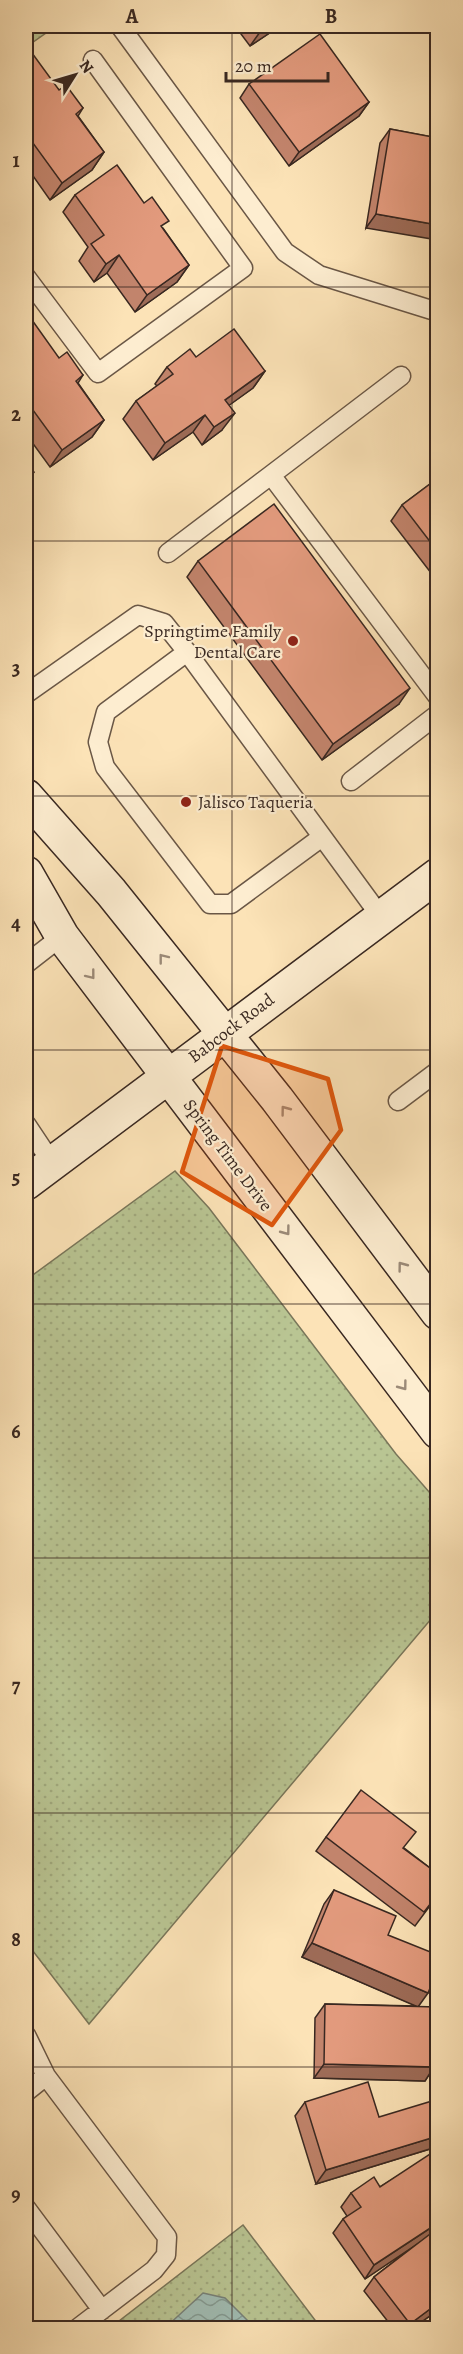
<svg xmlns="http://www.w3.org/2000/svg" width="463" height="2354" font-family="Alegreya,serif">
  <defs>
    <pattern id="grass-dots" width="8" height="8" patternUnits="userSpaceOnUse" patternTransform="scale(1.5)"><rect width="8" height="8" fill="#b9c593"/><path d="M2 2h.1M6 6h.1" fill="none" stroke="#a0a97e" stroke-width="1.8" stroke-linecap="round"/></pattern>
    <pattern id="park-tufts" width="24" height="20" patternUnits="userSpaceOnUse" patternTransform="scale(1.5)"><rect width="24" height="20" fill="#b9c593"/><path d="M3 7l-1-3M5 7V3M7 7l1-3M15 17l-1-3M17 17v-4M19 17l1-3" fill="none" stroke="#a0a97e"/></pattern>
    <pattern id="water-waves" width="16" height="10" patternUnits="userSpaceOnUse" patternTransform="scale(1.5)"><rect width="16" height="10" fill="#a0bdb4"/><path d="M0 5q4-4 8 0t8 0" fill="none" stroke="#839a92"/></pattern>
  </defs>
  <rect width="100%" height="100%" fill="#fce3b7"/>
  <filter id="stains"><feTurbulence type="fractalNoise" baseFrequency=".00333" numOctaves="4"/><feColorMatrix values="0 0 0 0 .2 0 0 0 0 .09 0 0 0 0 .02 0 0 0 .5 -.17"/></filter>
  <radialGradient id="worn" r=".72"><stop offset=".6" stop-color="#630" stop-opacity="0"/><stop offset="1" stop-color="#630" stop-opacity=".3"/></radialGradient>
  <path fill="url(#grass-dots)" stroke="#79765a" stroke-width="1.5" d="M175,1171L209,1208L396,1454L437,1501V1612L89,2024L26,1942V1280Z
    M243,2225L321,2328H110Z"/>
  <path fill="url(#park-tufts)" stroke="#79765a" stroke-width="1.5" d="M26,26H56L26,47Z"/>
  <path fill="url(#water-waves)" stroke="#778179" stroke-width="1.5" d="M203,2293L225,2298L255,2328H165Z"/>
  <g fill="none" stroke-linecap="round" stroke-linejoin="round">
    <defs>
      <path id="lane" d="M120,26L285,252L319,275L438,312
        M26,277L98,373L243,268L93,60
        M271,475L401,376
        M168,553L271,475L438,697
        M26,694L138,615L164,623L187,652
        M351,781L438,714
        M322,837L231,904H210L105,767L98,742L106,712L187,652L381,917
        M26,964L62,936
        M398,1101L438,1071
        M26,1124L52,1163
        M26,2035L46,2076L167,2237L166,2255L154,2270L78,2328
        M26,2092L46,2076
        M26,2208L102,2310"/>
      <path id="secondary" d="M26,796L111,892L277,1099L438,1313
        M26,873L62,936L438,1432
        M26,1183L438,875"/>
    </defs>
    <use href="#lane" stroke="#6a5746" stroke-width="21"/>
    <use href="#secondary" stroke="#392821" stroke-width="36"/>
    <use href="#lane" stroke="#fdedd0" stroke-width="18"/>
    <use href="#secondary" stroke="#fdedd0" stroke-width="33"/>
  </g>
  <path fill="#c2846c" stroke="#392821" stroke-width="1.5" d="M235,26H280L250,46Z
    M26,57L59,90L83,108L78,116L104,152L92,170L50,200L26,166Z
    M249,84L369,102L359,116L289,166L240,98Z
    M390,129L438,138L366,228L380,143Z
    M75,195L163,228L189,265L177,282L135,312L107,273L94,282L79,261L88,247L63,212Z
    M26,325L59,358L83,375L78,383L104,420L92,437L50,467L26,434Z
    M196,357L265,371L253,388L229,405L222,430L202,445L193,432L153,460L123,419L136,401L157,386L155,384L167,367Z
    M438,478V582L391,521L402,505Z
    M198,561L399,704L322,760L187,577Z
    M438,1714V1737L434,1720Z
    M326,1837L404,1848L438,1874V1895L415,1926L316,1851Z
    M334,1890L388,1935L418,2006L434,2067L425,2081L314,2078L315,2018L325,2004L417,2006L302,1957L324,1904Z
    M305,2102L379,2117L438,2118V2141L433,2148L316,2184L295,2116Z
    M438,2151V2310L413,2328H393L364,2291L374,2277L411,2248L365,2279L333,2233L343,2219L347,2216L341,2207L351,2193L380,2187Z"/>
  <path fill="#9e6c58" stroke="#392821" stroke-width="1.5" d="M270,26H280L250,46L260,32Z
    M369,102L359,116L289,166L299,152Z
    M33,143L26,154V149Z
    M104,152L92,170L50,200L62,183Z
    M376,214L438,225V240L366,228Z
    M119,255L107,273L94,282L106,264Z
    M189,265L177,282L135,312L147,295Z
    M265,371L253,388L213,417L225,400Z
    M33,410L26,422V416Z
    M235,413L222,430L202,445L214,427Z
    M205,415L193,432L153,460L165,443Z
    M104,420L92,437L50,467L62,450Z
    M34,472L26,484V478Z
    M410,688L399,704L322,760L333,744Z
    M312,1943L428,1993L418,2007L302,1957Z
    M324,2064L434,2067L425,2081L314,2078Z
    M438,2136V2141L433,2148L316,2184L326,2170Z
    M438,2223V2230L365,2279L374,2265Z
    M438,2303V2310L413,2328H407L410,2324Z"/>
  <path fill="#e29a7d" stroke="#392821" stroke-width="1.5" d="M255,26H270L260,32Z
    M320,34L369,102L299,152L249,84Z
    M32,53L59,90L66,85L83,108L76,114L104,152L62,183L33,143L26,149V57Z
    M390,129L438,138V225L376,214Z
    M117,165L144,203L152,197L169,221L161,226L189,265L147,295L119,255L106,264L91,244L104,235L75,195Z
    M32,320L59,358L67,352L83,375L76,381L104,420L62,450L33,410L26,416V325Z
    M234,329L265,371L225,400L235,413L214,427L205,415L165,443L136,401L173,374L167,367L190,349L196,357Z
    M26,461L34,472L26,478Z
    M438,478V552L402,505Z
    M274,504L410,688L333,744L198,561Z
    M361,1790L416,1832L403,1848L438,1874V1894L424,1912L326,1837Z
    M334,1890L396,1916L388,1935L438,1955V1969L428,1993L312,1943Z
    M325,2004L436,2007L434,2067L324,2064Z
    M368,2082L379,2117L432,2101L438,2118V2136L326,2170L305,2102Z
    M436,2150L438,2151V2223L374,2265L343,2219L361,2207L351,2193L374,2177L380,2187Z
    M438,2228V2303L410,2324L374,2277Z"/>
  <defs><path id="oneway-chevron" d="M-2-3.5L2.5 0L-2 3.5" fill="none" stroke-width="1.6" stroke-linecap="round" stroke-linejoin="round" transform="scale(1.5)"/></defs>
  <g stroke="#9b8a78">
    <use href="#oneway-chevron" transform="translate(163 958) rotate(-128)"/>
    <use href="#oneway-chevron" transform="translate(91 975) rotate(52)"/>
    <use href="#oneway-chevron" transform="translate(285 1110) rotate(-127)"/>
    <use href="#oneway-chevron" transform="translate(286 1231) rotate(53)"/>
    <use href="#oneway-chevron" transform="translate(402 1266) rotate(-127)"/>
    <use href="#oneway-chevron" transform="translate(403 1386) rotate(53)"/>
  </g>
  <path fill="#df570d" fill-opacity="0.2" stroke="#df570d" stroke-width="4.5" stroke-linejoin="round" d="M222,1046L328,1079L341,1130L272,1225L182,1172Z"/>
  <path fill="none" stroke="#392821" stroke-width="1.5" stroke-opacity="0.55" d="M232,26V2328M26,287H438M26,541H438M26,796H438M26,1050H438M26,1304H438M26,1558H438M26,1813H438M26,2067H438"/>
  <g fill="#8f2418" stroke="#fdedd0" stroke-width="2">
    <circle cx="293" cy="641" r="6"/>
    <circle cx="186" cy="802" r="6"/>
  </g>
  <g text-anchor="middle" stroke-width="4.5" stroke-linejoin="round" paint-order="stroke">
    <g font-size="18" fill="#392821" stroke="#fdedd0" text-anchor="end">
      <text x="281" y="637">Springtime Family<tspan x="281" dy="21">Dental Care</tspan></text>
      <text x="198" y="808" text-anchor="start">Jalisco Taqueria</text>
    </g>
    <g font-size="18" fill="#392821" stroke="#fdedd0">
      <text transform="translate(231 1028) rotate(-37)" y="6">Babcock Road</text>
      <text transform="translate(228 1155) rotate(53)" y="6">Spring Time Drive</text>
    </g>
  </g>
  <rect width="463" height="2354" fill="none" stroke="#fce3b7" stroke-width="66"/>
  <g transform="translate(75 75) rotate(53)" stroke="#fdedd0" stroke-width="4.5" paint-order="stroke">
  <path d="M0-4.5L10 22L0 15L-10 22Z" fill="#392821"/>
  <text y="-9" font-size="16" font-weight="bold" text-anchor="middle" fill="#392821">N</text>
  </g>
  <path d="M226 72v9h102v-9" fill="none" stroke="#392821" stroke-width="3"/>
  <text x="235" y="72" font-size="18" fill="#392821" stroke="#fdedd0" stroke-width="4.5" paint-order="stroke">20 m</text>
  <rect x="33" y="33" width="397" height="2288" fill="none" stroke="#392821" stroke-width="2"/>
  <g font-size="20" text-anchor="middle" font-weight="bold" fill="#392821">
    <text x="132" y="23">A</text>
    <text x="331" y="23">B</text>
    <text x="16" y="167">1</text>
    <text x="16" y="421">2</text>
    <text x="16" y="675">3</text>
    <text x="16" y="930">4</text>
    <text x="16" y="1184">5</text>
    <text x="16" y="1438">6</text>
    <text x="16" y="1692">7</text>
    <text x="16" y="1946">8</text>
    <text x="16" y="2201">9</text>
  </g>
  <rect width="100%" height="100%" filter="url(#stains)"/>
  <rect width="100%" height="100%" fill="url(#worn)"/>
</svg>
